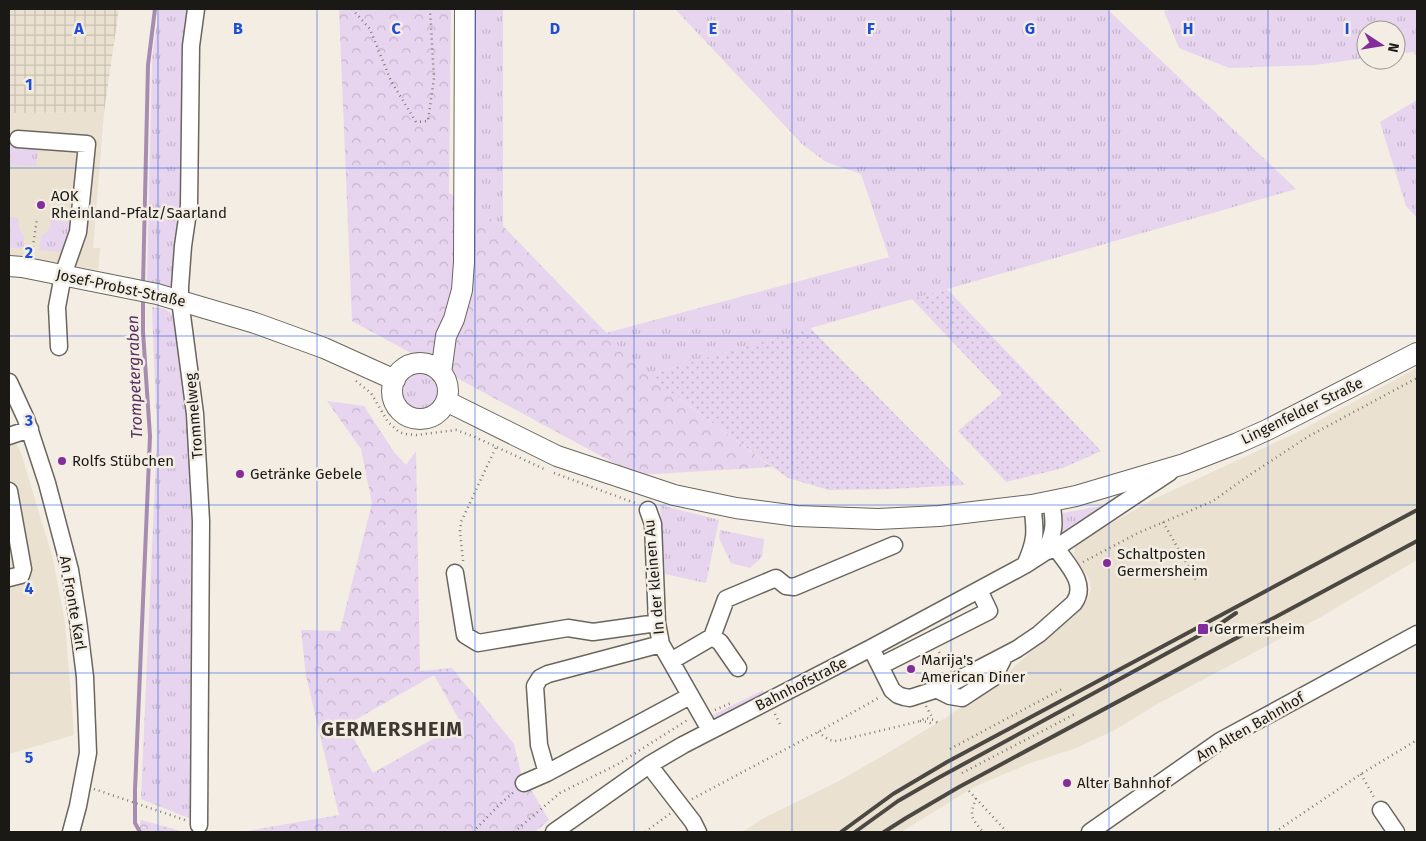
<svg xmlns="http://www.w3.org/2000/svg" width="1426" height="841" font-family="'Fira Sans',sans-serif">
  <defs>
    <pattern id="industrial-grid" width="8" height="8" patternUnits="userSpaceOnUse" patternTransform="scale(1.25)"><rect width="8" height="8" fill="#eae1d0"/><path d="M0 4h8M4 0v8" fill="none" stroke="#c8c0b2"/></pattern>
    <pattern id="grass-tufts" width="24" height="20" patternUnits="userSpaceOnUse" patternTransform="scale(1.25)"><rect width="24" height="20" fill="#e7d4ee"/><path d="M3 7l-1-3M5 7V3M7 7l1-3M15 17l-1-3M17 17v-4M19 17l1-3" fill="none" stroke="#c6b5cb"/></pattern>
    <pattern id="forest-crowns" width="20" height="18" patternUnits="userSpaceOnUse" patternTransform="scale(1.25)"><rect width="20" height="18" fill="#e7d4ee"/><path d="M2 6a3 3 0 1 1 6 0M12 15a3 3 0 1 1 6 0" fill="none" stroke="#c6b5cb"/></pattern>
    <pattern id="garden-dots" width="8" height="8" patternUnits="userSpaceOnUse" patternTransform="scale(1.25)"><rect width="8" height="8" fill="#e7d4ee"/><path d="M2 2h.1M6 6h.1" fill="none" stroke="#c6b5cb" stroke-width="1.8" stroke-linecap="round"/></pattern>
  </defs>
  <rect width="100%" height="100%" fill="#f3ede3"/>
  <path fill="#eae1d0" d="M104,112L93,248H100L98,270L59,263L9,256V113Z
    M1417,368V560L1319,618L1159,703L1113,731L1076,748L1028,764L976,786L901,832H742L764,818L837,782L886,754L947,717L1006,674L1082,606L1088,599L1091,589L1090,581L1078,562L1074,554L1075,546L1078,542L1154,499L1296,433Z
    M9,430L21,453L53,559L65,622L74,735L9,754Z"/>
  <path fill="url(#industrial-grid)" d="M9,9H119L104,112L9,113Z"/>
  <path fill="url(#grass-tufts)" d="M159,9H194L187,205L173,283L170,287L147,282L152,59Z
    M475,9H503V226L472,207Z
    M675,9H1107L1296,189L647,375L606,333L889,257L861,174L826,162L802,144Z
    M1175,9H1417V56L1412,52L1396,54V30H1366V58L1315,65L1229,68L1179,48L1164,11Z
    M1417,100V218L1406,206L1380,122Z
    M10,142L39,144L36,166L13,165L9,169Z
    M9,217H16C21,224 17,230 24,236V249L9,247Z
    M51,220L72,222L69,246L61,252L39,250L41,236C48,232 51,228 51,220Z
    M152,307L165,309L179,319L197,507L196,821L141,799L157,436Z
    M401 391a19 19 0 1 1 38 0a19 19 0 1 1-38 0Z
    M1113,504L1059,540L1063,513Z
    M660,505L719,520L706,583L665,574Z
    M720,530L764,539L762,557L750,568L731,563L719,538Z
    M763,690L765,694L720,717H709Z"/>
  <path fill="url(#forest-crowns)" fill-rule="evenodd" d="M339,9H451L449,193L503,226L647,375L772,467L636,475L352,321Z
    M327,401L364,406L394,452L406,465L416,451L420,671L452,668L514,744L521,773L549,820L535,832H241L339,815L306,676L301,630L340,631L372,503L361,449ZM434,675L461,723L373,773L346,725Z
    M141,820L184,832H139Z"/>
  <path fill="url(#garden-dots)" d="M947,289L1101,451L1063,468L1006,482L958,431L1002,394L912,299Z
    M810,328L965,485L891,489L829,490L788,478L647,375Z"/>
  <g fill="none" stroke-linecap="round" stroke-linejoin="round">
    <path stroke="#a78cb1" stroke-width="4" d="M143,286L148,65L155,9
      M140,832L135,823V790L150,436L143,332V298"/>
    <defs>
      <path id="minor" d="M196,9L191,46L189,205L183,246L180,287V300L195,414L201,521L199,825
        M18,139L87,144L78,232L63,275L57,307L59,347
        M9,382L26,419L47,483L70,570L78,620L85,677L88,753L78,806L71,832
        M9,436L30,429
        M9,491L23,569L21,575L9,578
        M648,510L653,524L657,623L661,644L710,730
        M1045,552C1055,532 1055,523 1051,501
        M1025,565C1036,541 1036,532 1032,505
        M455,573L465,635L478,643L568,628L593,632L657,623
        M712,637L720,642L738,668
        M871,648L892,690L898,695L904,697L910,698L944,687L1017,649L1039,634L1074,603C1088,584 1067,564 1056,548
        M671,661L712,637L726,599L776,578L786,586L794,587L894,545
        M880,666L989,611L979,590
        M938,690L950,696L962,698L994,677L1004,657
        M649,765L693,822L698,832
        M547,773L539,745L535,686L540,678L548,674L661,644
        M524,783L547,773L690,696
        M1381,810L1396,832
        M554,832L649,765L683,745L871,648L1025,565L1045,552L1056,548L1170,472
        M1090,832L1220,741L1417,634"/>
      <path id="major" d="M9,266L22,267L157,294L255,323L324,348L395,380
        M392 391a28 28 0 1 1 56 0a28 28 0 1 1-56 0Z
        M441,373L446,336L454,319L462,290L464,262L465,9
        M446,401L557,456L674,495L736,508L797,516L878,519L939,516L1032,505L1076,496L1184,464L1238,443L1267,430L1417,353"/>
    </defs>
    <use href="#minor" stroke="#6b665d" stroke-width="19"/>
    <use href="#major" stroke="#6b665d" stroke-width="22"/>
    <path stroke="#7f7b74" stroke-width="2.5" stroke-dasharray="1 4" stroke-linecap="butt" d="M352,9L370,29L391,81L416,122L428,121L434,78L430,9
      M32,252L37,219
      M356,381L371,393L388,422L399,432L405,434L417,435L456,430L475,437L544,469
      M554,473L635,503
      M1163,522L1196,580
      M463,561L460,531L461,522L496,447
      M1083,562L1138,533L1213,501L1248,476L1309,436L1417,378
      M939,652L949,669
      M926,706L933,719
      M715,710L731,703
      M775,714L780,724
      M920,721L928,722L934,725
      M818,732L829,740L837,741L896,727L920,721L926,718L934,720L938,723
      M950,749L1062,689
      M962,773L1075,714
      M1361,774L1375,799
      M94,789L185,820
      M969,791L1007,832
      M976,798C969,817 971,817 983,832
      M692,799L818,732L880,697
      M473,832L499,805L515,791
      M514,832L560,793L618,764L689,719
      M645,832L671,813
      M1275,832L1361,774L1417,740"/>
    <use href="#minor" stroke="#fff" stroke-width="16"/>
    <use href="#major" stroke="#fff" stroke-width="20"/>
    <path stroke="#4b4843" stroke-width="4" d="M841,832L893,794L947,762L1417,510
      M855,832L898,801L938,778L1217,626L1236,613
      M884,832L906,818L959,787L1417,541"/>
  </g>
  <path fill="none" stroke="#1d4ed8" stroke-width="1" stroke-opacity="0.55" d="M158,9V832M317,9V832M475,9V832M634,9V832M792,9V832M951,9V832M1109,9V832M1268,9V832M9,168H1417M9,336H1417M9,505H1417M9,673H1417"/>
  <g fill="#822d9b" stroke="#f3ede3" stroke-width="2">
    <circle cx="41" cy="205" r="5"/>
    <circle cx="62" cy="461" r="5"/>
    <circle cx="240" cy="474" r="5"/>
    <circle cx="1107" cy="563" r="5"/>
    <rect x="1197" y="623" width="12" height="12" rx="2.5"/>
    <circle cx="911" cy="669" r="5"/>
    <circle cx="1067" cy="783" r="5"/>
  </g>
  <g text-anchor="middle" stroke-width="5" stroke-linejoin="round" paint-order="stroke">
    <g font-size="15" fill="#1b1915" stroke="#f3ede3" text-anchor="start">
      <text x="51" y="201">AOK<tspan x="51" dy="17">Rheinland-Pfalz/Saarland</tspan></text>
      <text x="72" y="466">Rolfs Stübchen</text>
      <text x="250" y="479">Getränke Gebele</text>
      <text x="1117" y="559">Schaltposten<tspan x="1117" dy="17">Germersheim</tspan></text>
      <text x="1214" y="634">Germersheim</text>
      <text x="921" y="665">Marija's<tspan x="921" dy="17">American Diner</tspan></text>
      <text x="1077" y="788">Alter Bahnhof</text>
    </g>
    <g font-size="15" fill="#1b1915" stroke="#f3ede3">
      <text transform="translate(121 288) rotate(12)" y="5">Josef-Probst-Straße</text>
      <text transform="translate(1302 411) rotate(-26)" y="5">Lingenfelder Straße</text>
      <text transform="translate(194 416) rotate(-95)" y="5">Trommelweg</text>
      <text transform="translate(654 577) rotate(-95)" y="5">In der kleinen Au</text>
      <text transform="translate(73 603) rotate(80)" y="5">An Fronte Karl</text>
      <text transform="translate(801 684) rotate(-27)" y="5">Bahnhofstraße</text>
      <text transform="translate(1250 727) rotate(-30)" y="5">Am Alten Bahnhof</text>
    </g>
    <g font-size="16" font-style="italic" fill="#542f60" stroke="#f3ede3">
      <text transform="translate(134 377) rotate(-92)" y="6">Trompetergraben</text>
    </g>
    <g font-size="20" font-weight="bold" letter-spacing="1" fill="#3d3930" stroke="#f3ede3">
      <text x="392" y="736">GERMERSHEIM</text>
    </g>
  </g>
  <g font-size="16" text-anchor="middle" font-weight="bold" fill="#1d4ed8" stroke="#f3ede3" stroke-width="5" stroke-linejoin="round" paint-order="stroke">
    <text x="79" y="34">A</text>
    <text x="238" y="34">B</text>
    <text x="396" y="34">C</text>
    <text x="555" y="34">D</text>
    <text x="713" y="34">E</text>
    <text x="871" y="34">F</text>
    <text x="1030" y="34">G</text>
    <text x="1188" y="34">H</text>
    <text x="1347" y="34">I</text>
    <text x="29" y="90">1</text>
    <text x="29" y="258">2</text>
    <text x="29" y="426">3</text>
    <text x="29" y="594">4</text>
    <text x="29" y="763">5</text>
  </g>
  <rect width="1426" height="841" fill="none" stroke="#1b1915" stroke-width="20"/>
  <g transform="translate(1381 45) rotate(102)"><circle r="24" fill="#f3ede3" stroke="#9d9891"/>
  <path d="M0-4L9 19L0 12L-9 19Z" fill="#822d9b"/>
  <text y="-8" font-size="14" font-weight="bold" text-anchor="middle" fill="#1b1915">N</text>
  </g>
</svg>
